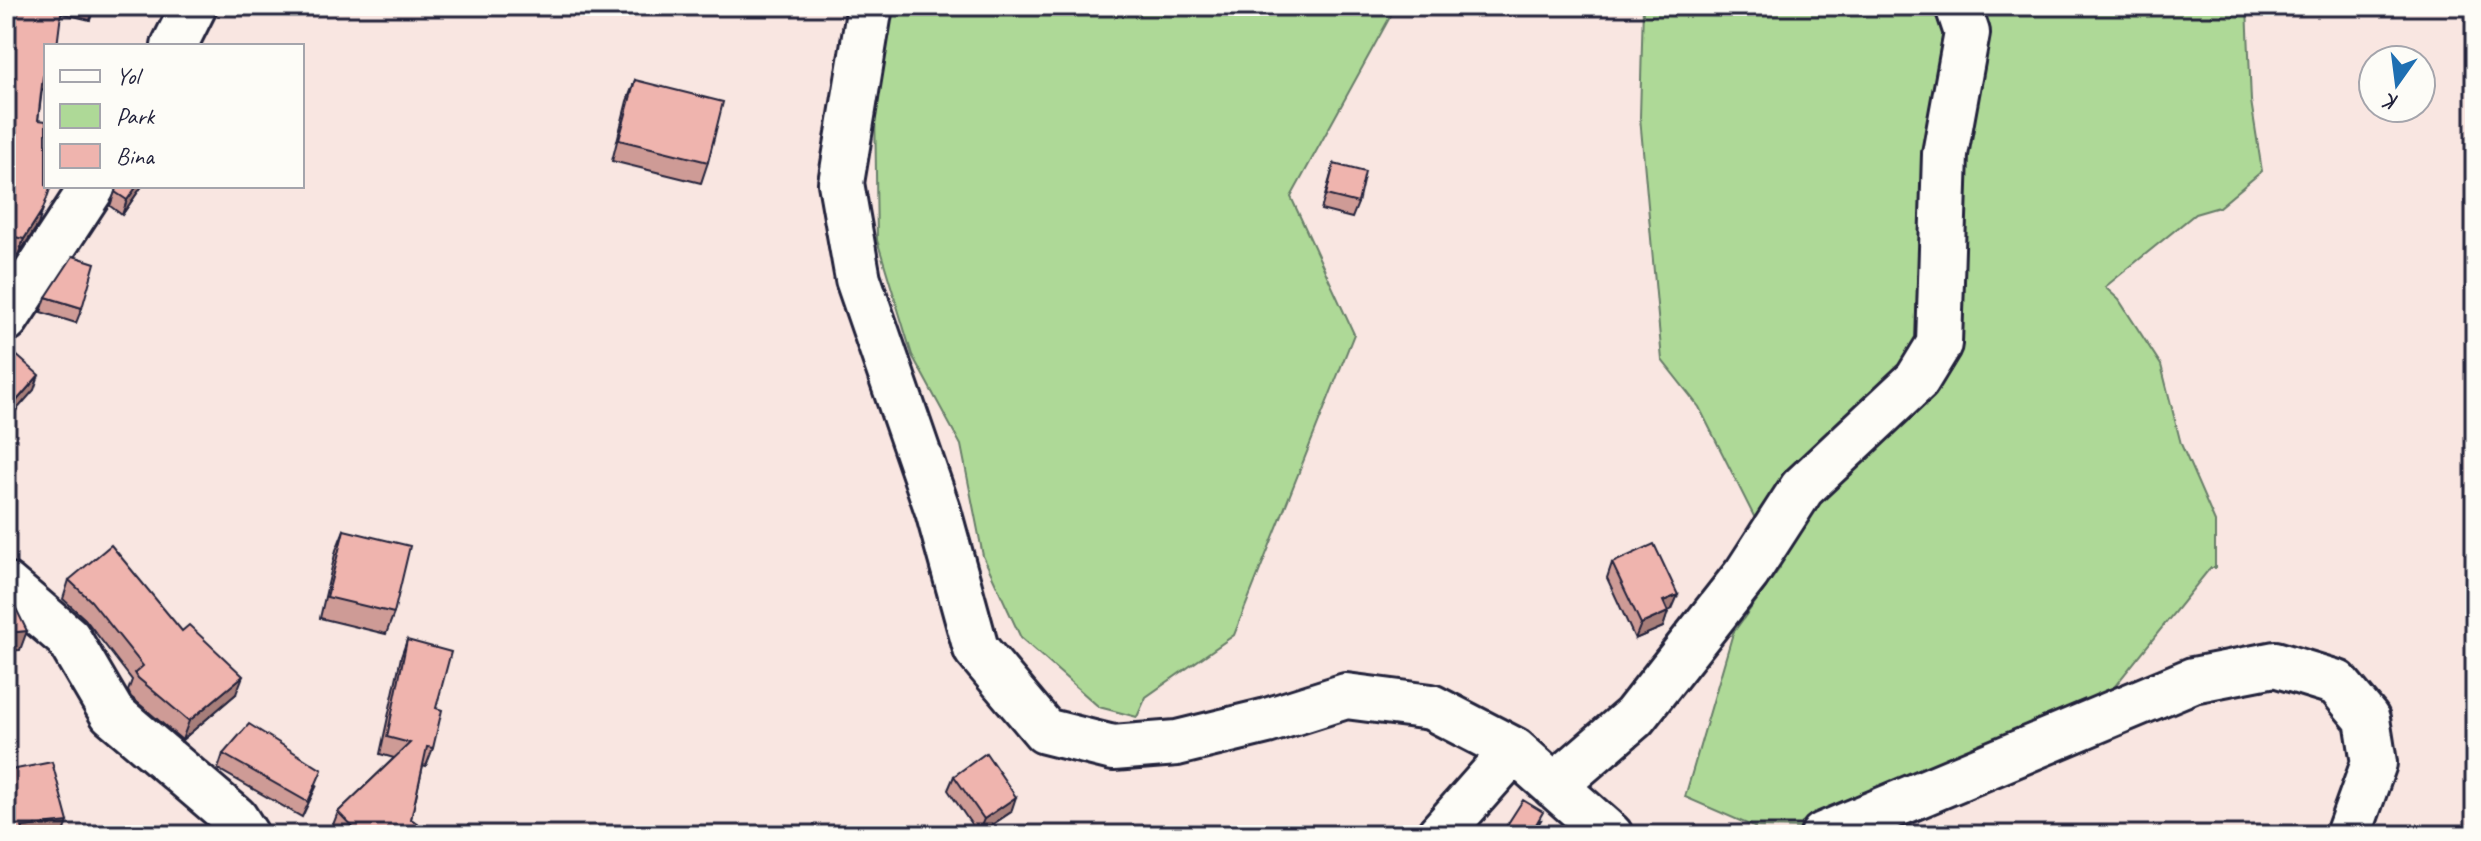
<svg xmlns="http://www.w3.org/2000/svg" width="2481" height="841" font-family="Caveat,sans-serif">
  <rect width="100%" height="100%" fill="#f9e6e1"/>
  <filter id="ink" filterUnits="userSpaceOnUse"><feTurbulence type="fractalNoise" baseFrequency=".0125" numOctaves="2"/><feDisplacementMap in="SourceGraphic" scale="16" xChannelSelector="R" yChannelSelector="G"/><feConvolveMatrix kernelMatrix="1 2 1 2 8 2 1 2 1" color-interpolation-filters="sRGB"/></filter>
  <g filter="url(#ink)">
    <path fill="#aed997" stroke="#687e69" stroke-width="2" d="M894,6H1396L1291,197L1354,334L1234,635L1146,697L1137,717L1099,707L1021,638L983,556L961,445L912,355L877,240L875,106Z
      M1643,6H2247L2251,101L2262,171L2219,207L2195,214L2105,287L2119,300L2161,365L2181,444L2215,522V568H2210L2099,706L1808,828L1754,827L1685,797L1733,633L1780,568L1699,407L1662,360L1640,117Z"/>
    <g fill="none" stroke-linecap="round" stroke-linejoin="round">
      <defs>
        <path id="minor" d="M870,6L841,183L858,279L938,511L976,649L1045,731L1113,748L1177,743L1267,721L1346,696L1431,707L1514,750L1610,835
          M174,46L194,6
          M6,319L93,186
          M6,585L68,638L112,713L235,818L246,835
          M1554,786L1634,717L1747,573L1802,488L1917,380L1939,344L1945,154L1967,33L1958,6
          M1439,835L1514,750
          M1823,835L2193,680L2275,664L2337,683L2367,719L2374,763L2348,835"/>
      </defs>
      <use href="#minor" stroke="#22223b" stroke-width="50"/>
      <use href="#minor" stroke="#fdfcf7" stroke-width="44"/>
    </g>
    <path fill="#ce9b96" stroke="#22223b" stroke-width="2" d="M8,6H95L90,20L61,13L42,90L38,120V225L18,255L6,253V7Z
      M635,80L708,162L701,183L612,161L627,101Z
      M1334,164L1358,203L1352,218L1321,210Z
      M117,186H142L122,215L110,206Z
      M46,297L82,308L76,323L41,312Z
      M344,530L394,613L386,634L320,618L336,550Z
      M1612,563L1672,609L1668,611L1663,627L1635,639L1607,578Z
      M69,580L236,694L182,740L131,697L128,691L132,680L85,619L63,599Z
      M407,640L436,708L433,748L426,766L423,765L411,819L433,835H337L331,830L338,812L394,758L380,754L401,657Z
      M223,754L317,785L302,817L218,769Z
      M954,776L1011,812L978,834L948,790Z
      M1541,820L1532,835H1509L1505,832L1507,825Z"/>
    <path fill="#a77e7a" stroke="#22223b" stroke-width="2" d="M46,75V88L37,92L43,76Z
      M137,186H142L122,215L127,200Z
      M43,209L38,225L18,255L24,239Z
      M39,375L34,390L6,422V413Z
      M1678,595L1672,609L1658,616L1663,601Z
      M1668,612L1663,627L1635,639L1641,624Z
      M27,631L20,650L6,651V633Z
      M243,676L236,694L182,740L189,721Z
      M1016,797L1011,812L978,834L984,819Z
      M68,822L63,835H19L22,827Z"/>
    <path fill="#efb4ae" stroke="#22223b" stroke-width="2" d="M8,6H62L57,46H46V75L43,76L38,120L46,121V186H51L43,209L24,239L6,235V7Z
      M635,80L723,102L708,162L619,140Z
      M1334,164L1365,172L1358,203L1326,195Z
      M117,186H137L127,200L115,192Z
      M73,256L95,263L82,308L46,297Z
      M6,346L39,375L6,413Z
      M344,530L410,546L394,613L327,597Z
      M1654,544L1678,595L1663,601L1668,612L1641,624L1612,563Z
      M111,545L182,631L189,625L243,676L189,721L138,678L135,673L143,666L91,601L69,580Z
      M6,592L10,596L27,631L6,633Z
      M407,640L451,652L436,708L442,710L433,748L427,747L411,819L433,835H360L338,812L410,743L387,737Z
      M249,724L322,770L308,802L223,754Z
      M986,753L1016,797L984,819L954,776Z
      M52,762L68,822L22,827L25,835H6V771Z
      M1523,800L1543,812L1530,835H1525L1507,825Z
      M537,832L550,835H536Z"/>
  </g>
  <rect width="2481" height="841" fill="none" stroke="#fdfcf7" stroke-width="32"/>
  <rect x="16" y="16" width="2449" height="809" fill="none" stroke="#22223b" stroke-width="3" filter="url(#ink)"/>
  <rect x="44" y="44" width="260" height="144" fill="#fdfcf7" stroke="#a5a5ac" stroke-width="2"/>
  <rect x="60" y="70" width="40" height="12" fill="#fdfcf7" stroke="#a5a5ac" stroke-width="2"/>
  <text x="116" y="84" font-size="24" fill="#22223b">Yol</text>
  <rect x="60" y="104" width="40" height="24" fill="#aed997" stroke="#a5a5ac" stroke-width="2"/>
  <text x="116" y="124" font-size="24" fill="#22223b">Park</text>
  <rect x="60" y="144" width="40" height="24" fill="#efb4ae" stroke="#a5a5ac" stroke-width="2"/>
  <text x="116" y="164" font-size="24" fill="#22223b">Bina</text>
  <g transform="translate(2397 84) rotate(194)"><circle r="38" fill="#fdfcf7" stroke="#a5a5ac" stroke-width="2"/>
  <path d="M0-6L14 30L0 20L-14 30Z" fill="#1f6fb2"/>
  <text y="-12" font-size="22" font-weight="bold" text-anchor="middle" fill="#22223b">K</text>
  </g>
</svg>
